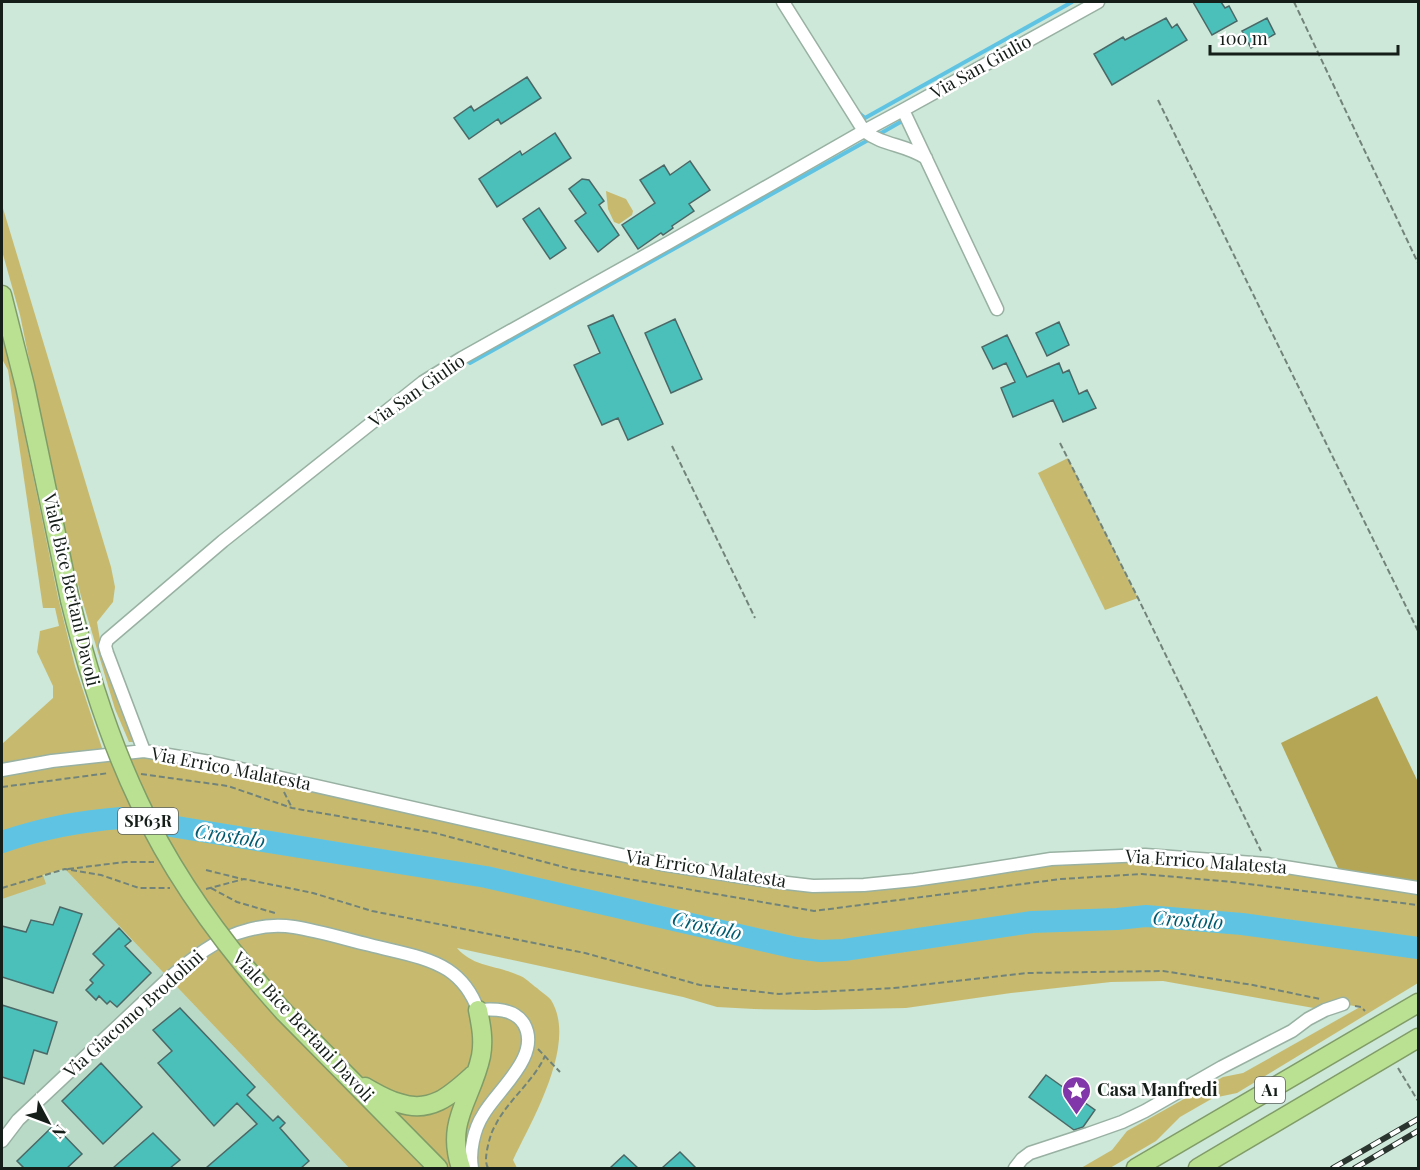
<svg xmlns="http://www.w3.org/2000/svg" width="1420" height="1170" font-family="'Playfair Display',serif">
  <rect width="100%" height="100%" fill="#cde7d8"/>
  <path fill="#badac8" d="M65,869L349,1168H2V888Z"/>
  <path fill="#c7ba6f" d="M606,191L626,199L633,211L632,215L619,224L614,222L608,209Z
    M2,205L111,567L115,587L113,602L97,622L102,651L133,742H129L115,709L81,596L63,526L20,315L2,251Z
    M2,332L7,348L58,597L75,666L103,751L2,767V744L53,698V686L37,652L40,631L59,626L55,608H43L8,370L2,359Z
    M1068,458L1138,598L1105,610L1038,473Z
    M139,753L411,809L816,888L1113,857L1231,862L1418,891V983L1237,1093L1213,1098L1180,1117L1156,1141L1110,1168H1081L1112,1150L1127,1131L1223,1077L1243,1073L1360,1007L1343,1004L1325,1010L1163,981L1111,982L1011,993L906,1008L815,1010L754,1009L717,1007L683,997L457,948C473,967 496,965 518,975C525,977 531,984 537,988C541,992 548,996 551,1000C578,1043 532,1120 513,1160L517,1168H349L65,869L43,875L46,884L2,899V774Z"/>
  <path fill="#b4a655" d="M1377,696L1418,782V891L1343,879L1281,743Z"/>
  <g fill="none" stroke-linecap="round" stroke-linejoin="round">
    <path stroke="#5fc4e3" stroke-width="4" d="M859,113L865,118L1072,2
      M876,136L904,120
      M470,363L870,139"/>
    <path stroke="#5fc4e3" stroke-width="22" d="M2,842C40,829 80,821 121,818L486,877L796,948L820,951L844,950L1032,922L1117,919L1146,916L1242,924L1418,948"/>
  </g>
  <path fill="#4bbfb9" stroke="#4b6866" stroke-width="1.5" d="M1193,2H1221L1225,8L1229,6L1237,21L1212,35Z
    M1166,18L1172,28L1177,24L1187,40L1112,85L1094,54L1123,37L1125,40Z
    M1267,18L1275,34L1251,48L1242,31Z
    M527,77L541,98L501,124L498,119L469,139L454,118L471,106L474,111Z
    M555,133L571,158L497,207L479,179L520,151L522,155Z
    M690,161L710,190L689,204L694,211L672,226L673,228L663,235L661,233L638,249L622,225L655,203L640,180L664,165L670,175Z
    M582,179L589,180L604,201L599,205L619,235L598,252L575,221L586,213L569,189Z
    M539,208L566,248L550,259L523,219Z
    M613,315L663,424L628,440L618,418L602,425L574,365L600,353L588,326Z
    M675,319L702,379L671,393L645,333Z
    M1059,322L1069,345L1047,356L1036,333Z
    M1007,335L1027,377L1059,363L1063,373L1069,370L1079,394L1087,390L1096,408L1063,422L1053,400L1013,417L1001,388L1015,382L1006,363L993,369L982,347Z
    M60,907L82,914L53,993L2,977V926L26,932L31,920L53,925Z
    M119,928L131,941L125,946L151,973L117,1007L110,1001L107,1004L99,996L96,1000L86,990L93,983L90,980L104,965L93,954Z
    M2,1005L57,1022L47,1054L34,1050L24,1084L2,1077Z
    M180,1008L255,1087L247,1095L273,1121L278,1116L285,1123L280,1128L309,1161L301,1168H206L257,1124L237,1103L214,1126L158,1063L172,1051L153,1030Z
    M101,1063L142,1107L103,1144L62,1101Z
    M1046,1075L1095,1110L1083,1127L1074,1130L1029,1097Z
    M54,1125L82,1154L67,1168H24L17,1161Z
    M153,1133L180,1160L170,1168H113Z
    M680,1152L696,1168H662Z
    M624,1155L638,1168H610Z"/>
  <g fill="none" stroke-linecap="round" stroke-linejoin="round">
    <defs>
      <path id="minor" d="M783,2L864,131C884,146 905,144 926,158
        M903,110L997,309
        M144,751L107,653L105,646L107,640L223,541L423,382L462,358L668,243L864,131L903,110L1098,2
        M2,770L52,761L144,751L210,762L661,864L761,880L813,886L864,885L914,880L963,873L1051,859L1145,855L1267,864L1418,888
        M2,1141L18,1120L167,980C190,960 218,937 248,930C262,926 280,925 294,927C319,931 345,939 370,945C396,952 426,956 448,970C463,980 472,993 478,1010C494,1009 514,1008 524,1024C542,1056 497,1090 483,1115C474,1129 469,1152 472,1168
        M1015,1168L1022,1159L1030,1153L1088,1134L1122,1122L1145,1111L1222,1067L1292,1031L1308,1019L1325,1010L1343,1004"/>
      <path id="highway" d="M2,295L25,386L70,600
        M284,1012L438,1168
        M365,1087C376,1093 387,1100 399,1103C431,1114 451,1095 473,1075
        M461,1168C445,1121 472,1099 481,1056C484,1040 481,1025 478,1010
        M1136,1168L1418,1003
        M1198,1168L1418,1038"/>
    </defs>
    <use href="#minor" stroke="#98b1a2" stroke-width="15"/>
    <use href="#highway" stroke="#809d68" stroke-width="21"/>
    <path stroke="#72847a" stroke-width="2" stroke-dasharray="6 3" stroke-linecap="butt" d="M1294,2L1418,263
      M1158,100L1418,631
      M1060,443L1138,598L1261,851
      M672,446L755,618
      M141,774L228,786L292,808L435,833L571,869L814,911L1061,879L1142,874L1232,882L1418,905
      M2,787L109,773
      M284,792L292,808
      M68,869L125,862H154
      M206,870L242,879
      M2,888L65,869L101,875L139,888H170
      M211,888L237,902L275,913
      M206,889L244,879L313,893L372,911L585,953L700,985L779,994L894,988L1027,973L1163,971L1253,985L1320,999
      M1355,1006L1361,1007L1365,1011
      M538,1049L560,1072
      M1398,1068L1418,1101
      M488,1168C485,1162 486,1157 487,1150C489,1141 491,1132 496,1124C509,1099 533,1082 545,1056"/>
    <use href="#minor" stroke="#fff" stroke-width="12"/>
    <use href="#highway" stroke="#bae192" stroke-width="18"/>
    <defs>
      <path id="rail" d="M1333,1168L1418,1119
        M1355,1168L1418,1131"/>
    </defs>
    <use href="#rail" stroke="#2a352f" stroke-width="6"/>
    <use href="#rail" stroke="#fff" stroke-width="4" stroke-dasharray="11" stroke-linecap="butt"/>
    <defs>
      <path id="highway-bridge" d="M70,600C87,669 108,737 139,802C175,880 227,949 284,1012"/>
    </defs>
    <use href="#highway-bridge" stroke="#809d68" stroke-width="21" stroke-linecap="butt"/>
    <use href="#highway-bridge" stroke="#bae192" stroke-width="18"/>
  </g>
  <defs>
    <symbol id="sight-pin" viewBox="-11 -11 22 30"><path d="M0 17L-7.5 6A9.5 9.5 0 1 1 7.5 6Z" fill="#8137a9" stroke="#fff"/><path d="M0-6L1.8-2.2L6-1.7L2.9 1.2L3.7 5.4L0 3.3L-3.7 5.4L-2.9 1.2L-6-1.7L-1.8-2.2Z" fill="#fff"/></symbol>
  </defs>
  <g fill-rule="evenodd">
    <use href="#sight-pin" x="1060" y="1074" width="33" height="45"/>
  </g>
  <g text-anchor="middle" stroke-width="5" stroke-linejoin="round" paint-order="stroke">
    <g fill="#fff" stroke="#5b625e" stroke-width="1.5">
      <rect x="118" y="808" width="60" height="26" rx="4.5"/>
      <rect x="1255" y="1077" width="30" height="26" rx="4.5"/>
    </g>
    <g font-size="16" font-weight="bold" fill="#151e19">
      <text x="148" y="827">SP63R</text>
      <text x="1270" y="1096">A1</text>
    </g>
    <g font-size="18" fill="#151e19" stroke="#fff">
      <text transform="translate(981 67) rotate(-29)" y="6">Via San Giulio</text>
      <text transform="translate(417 391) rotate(-35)" y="6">Via San Giulio</text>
      <text transform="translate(71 590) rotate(77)" y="6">Viale Bice Bertani Davoli</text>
      <text transform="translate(231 769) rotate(11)" y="6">Via Errico Malatesta</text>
      <text transform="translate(1206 862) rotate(4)" y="6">Via Errico Malatesta</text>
      <text transform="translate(706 869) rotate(9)" y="6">Via Errico Malatesta</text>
      <text transform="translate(134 1014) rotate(-42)" y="6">Via Giacomo Brodolini</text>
      <text transform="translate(303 1027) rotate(47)" y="6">Viale Bice Bertani Davoli</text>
    </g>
    <g font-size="18" font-weight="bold" fill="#151e19" stroke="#fff" text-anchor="start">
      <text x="1097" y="1096">Casa Manfredi</text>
    </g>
    <g font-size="20" font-style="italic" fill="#005b70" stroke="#fff">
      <text transform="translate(230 836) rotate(9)" y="7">Crostolo</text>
      <text transform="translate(1188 920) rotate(4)" y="7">Crostolo</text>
      <text transform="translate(707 926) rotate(13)" y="7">Crostolo</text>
    </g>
  </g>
  <rect width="1420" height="1170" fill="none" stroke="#151e19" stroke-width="6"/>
  <g transform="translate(48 1122) rotate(131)" stroke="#ffffff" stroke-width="4.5" paint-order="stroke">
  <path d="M0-4.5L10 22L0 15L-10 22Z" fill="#151e19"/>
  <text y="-9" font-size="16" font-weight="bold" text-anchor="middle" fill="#151e19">N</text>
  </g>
  <path d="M1210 45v9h188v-9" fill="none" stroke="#151e19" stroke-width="3"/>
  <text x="1219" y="45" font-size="18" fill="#151e19" stroke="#ffffff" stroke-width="4.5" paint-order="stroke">100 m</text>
</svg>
